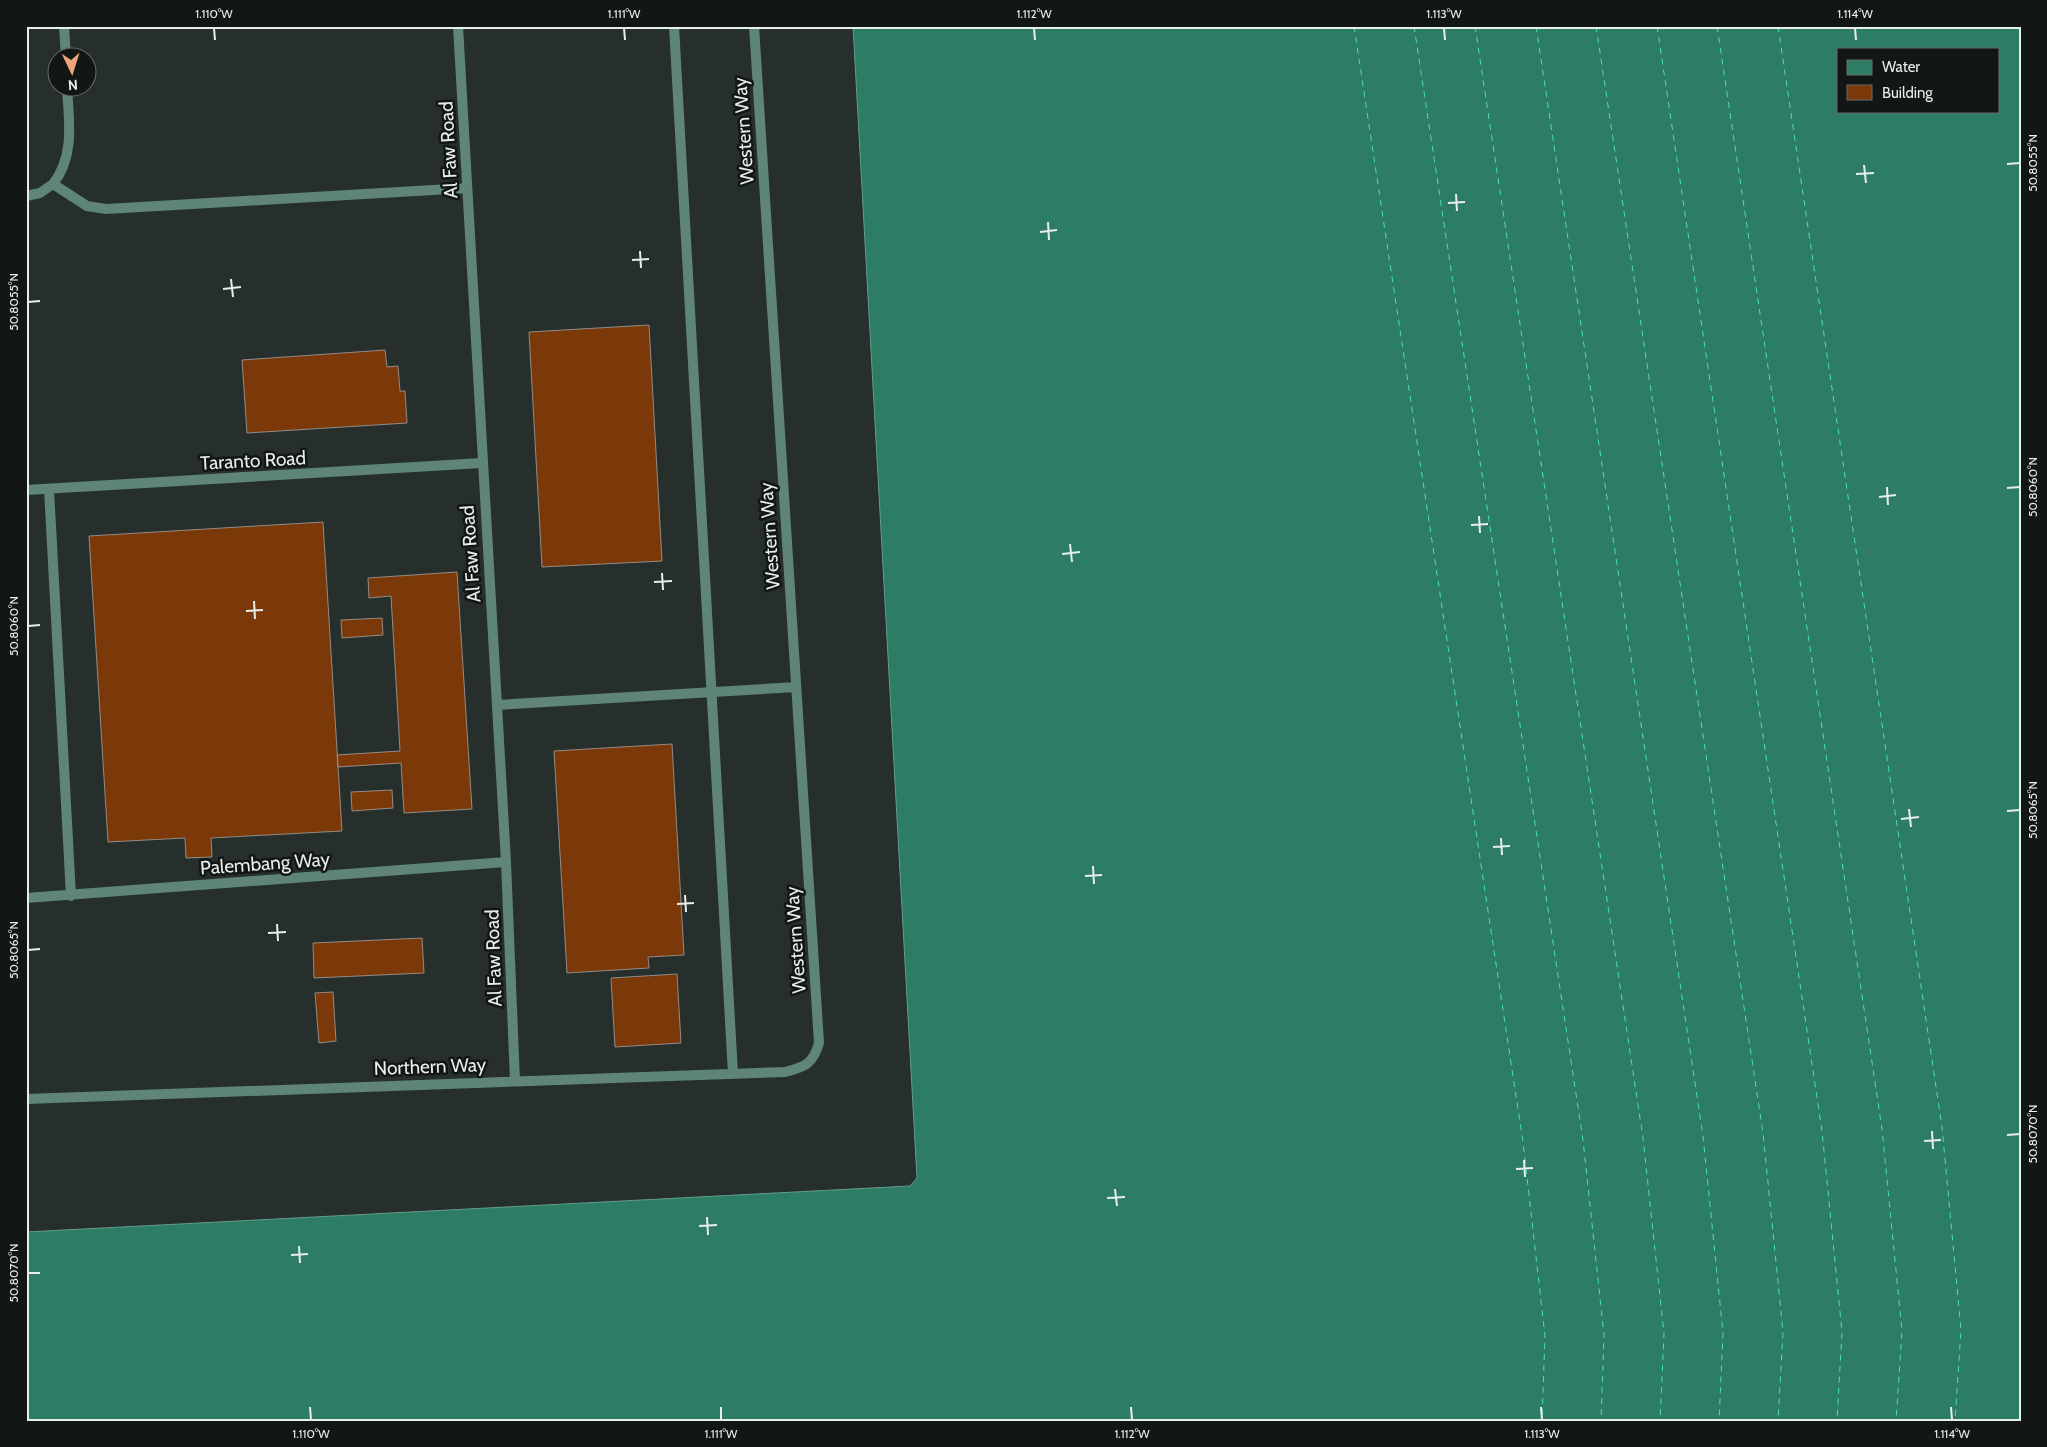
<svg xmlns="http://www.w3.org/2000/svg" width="2047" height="1447" font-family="Cabin,sans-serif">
  <rect width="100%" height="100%" fill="#262f2c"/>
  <path fill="#2c7c66" stroke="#649e8e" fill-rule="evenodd" d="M853,26H2021V1421H26V1232L910,1186L917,1178ZM1838,49H1998V111H1838Z"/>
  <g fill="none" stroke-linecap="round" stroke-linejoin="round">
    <path stroke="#4cdfb7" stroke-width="1" stroke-dasharray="6 5" stroke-linecap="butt" d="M1354,26L1523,1142L1545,1336L1542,1421
      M1414,26L1583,1140L1604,1335L1601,1421
      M1475,26L1643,1138L1664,1334L1660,1421
      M1536,26L1703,1136L1723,1333L1719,1421
      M1596,26L1763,1133L1783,1332L1778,1421
      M1657,26L1822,1131L1842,1332L1837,1421
      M1717,26L1882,1129L1902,1331L1896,1421
      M1778,26L1942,1127L1961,1330L1955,1421"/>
  </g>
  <path fill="#7b3909" stroke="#958b86" d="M649,325L662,561L542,567L529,332Z
    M385,350L387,367L398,366L400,391H405L407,423L247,433L242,360Z
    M323,522L342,831L211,838L212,857L186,858L185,838L108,842L89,536Z
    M457,572L472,809L404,813L401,763L338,767L337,755L400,751L391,596L369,598L368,578Z
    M382,618L383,635L342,638L341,620Z
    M672,744L684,955L648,957L649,968L567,973L554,751Z
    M392,790L393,808L352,811L351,792Z
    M422,938L424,973L314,978L313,943Z
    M677,974L681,1043L615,1047L611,978Z
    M333,992L336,1041L319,1043L315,993Z"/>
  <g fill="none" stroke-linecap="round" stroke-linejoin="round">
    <path stroke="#5e8578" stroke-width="10" d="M64,26L66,58
      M458,26L506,862L515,1081
      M674,26L733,1074
      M53,184C75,156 69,121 67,88
      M26,196L40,193L53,184L87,206L106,209L467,188
      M49,489L71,896
      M26,490L482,463
      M497,705L796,687
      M26,898L506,862
      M26,1099L785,1072C805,1067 813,1064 819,1043L754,26"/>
  </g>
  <path fill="none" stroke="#e8eeec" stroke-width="2" d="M214,28L215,40M624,28L625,40M1034,28L1035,40M1444,28L1445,40M1855,28L1856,40M2007,164L2020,163M1864,165L1866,183M1856,174L1874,173M1456,194L1457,211M1448,203L1465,202M1048,222L1049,240M1040,232L1057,230M640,251L641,268M632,260L649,259M231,279L233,297M223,289L241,287M28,302L40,301M1887,487L1888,505M2007,488L2020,487M1879,497L1896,495M1479,516L1480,533M1471,525L1488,524M1070,544L1072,562M1062,554L1080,552M662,573L663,590M654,582L672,581M254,601L255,619M246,611L263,610M28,626L40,625M1909,809L1911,827M2007,811L2020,810M1901,819L1919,817M1501,838L1502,855M1493,847L1510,846M1093,866L1094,884M1085,876L1102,875M685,895L686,912M677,904L694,903M277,924L278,941M268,933L286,932M28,950L40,949M1932,1131L1933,1149M2007,1135L2020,1134M1924,1141L1941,1140M1524,1160L1525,1177M1516,1169L1533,1168M1115,1189L1117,1206M1107,1198L1125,1197M707,1217L708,1235M699,1226L717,1225M299,1246L300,1263M291,1255L308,1254M28,1273H40M310,1407L311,1420M721,1407V1420M1131,1407L1132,1420M1541,1407L1542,1420M1951,1407L1952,1420"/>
  <g text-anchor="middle" stroke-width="5" stroke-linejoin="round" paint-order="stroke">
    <g font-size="19" fill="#e8eeec" stroke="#121615">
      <text transform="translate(743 131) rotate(-94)" y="7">Western Way</text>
      <text transform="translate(448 150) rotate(-93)" y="7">Al Faw Road</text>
      <text transform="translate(253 460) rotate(-3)" y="7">Taranto Road</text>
      <text transform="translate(769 536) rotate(-94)" y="7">Western Way</text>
      <text transform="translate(470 554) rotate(-94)" y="7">Al Faw Road</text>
      <text transform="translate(265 863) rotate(-4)" y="7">Palembang Way</text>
      <text transform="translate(795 940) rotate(-94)" y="7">Western Way</text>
      <text transform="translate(493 958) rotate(-92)" y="7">Al Faw Road</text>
      <text transform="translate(430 1066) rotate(-2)" y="7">Northern Way</text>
    </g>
  </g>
  <rect width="2047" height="1447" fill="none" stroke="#121615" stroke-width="55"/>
  <rect x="1837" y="48" width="162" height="65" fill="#121615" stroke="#686c6b"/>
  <rect x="1847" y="60" width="25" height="15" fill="#2c7c66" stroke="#686c6b"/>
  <text x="1882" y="72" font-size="15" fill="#e8eeec">Water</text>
  <rect x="1847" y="85" width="25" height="15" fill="#7b3909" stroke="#686c6b"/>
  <text x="1882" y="98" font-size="15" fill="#e8eeec">Building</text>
  <g transform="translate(72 72) rotate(176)"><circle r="24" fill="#121615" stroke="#686c6b"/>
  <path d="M0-4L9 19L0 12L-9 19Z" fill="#efa378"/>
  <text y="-8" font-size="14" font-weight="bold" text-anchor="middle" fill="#e8eeec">N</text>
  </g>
  <rect x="28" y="28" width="1992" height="1392" fill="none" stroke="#e8eeec" stroke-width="2"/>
  <g font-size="12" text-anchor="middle" fill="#e8eeec">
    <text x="214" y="18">1.110°W</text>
    <text x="624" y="18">1.111°W</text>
    <text x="1034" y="18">1.112°W</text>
    <text x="1444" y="18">1.113°W</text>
    <text x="1855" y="18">1.114°W</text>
    <text transform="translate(2033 163) rotate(-90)" y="4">50.8055°N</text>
    <text transform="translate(14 302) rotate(-90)" y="4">50.8055°N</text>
    <text transform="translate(2033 487) rotate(-90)" y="4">50.8060°N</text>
    <text transform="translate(14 626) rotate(-90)" y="4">50.8060°N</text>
    <text transform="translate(2033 810) rotate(-90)" y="4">50.8065°N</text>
    <text transform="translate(14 950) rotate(-90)" y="4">50.8065°N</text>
    <text transform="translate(2033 1134) rotate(-90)" y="4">50.8070°N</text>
    <text transform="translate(14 1273) rotate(-90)" y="4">50.8070°N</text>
    <text x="311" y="1438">1.110°W</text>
    <text x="721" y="1438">1.111°W</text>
    <text x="1132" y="1438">1.112°W</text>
    <text x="1542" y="1438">1.113°W</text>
    <text x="1952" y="1438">1.114°W</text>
  </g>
</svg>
